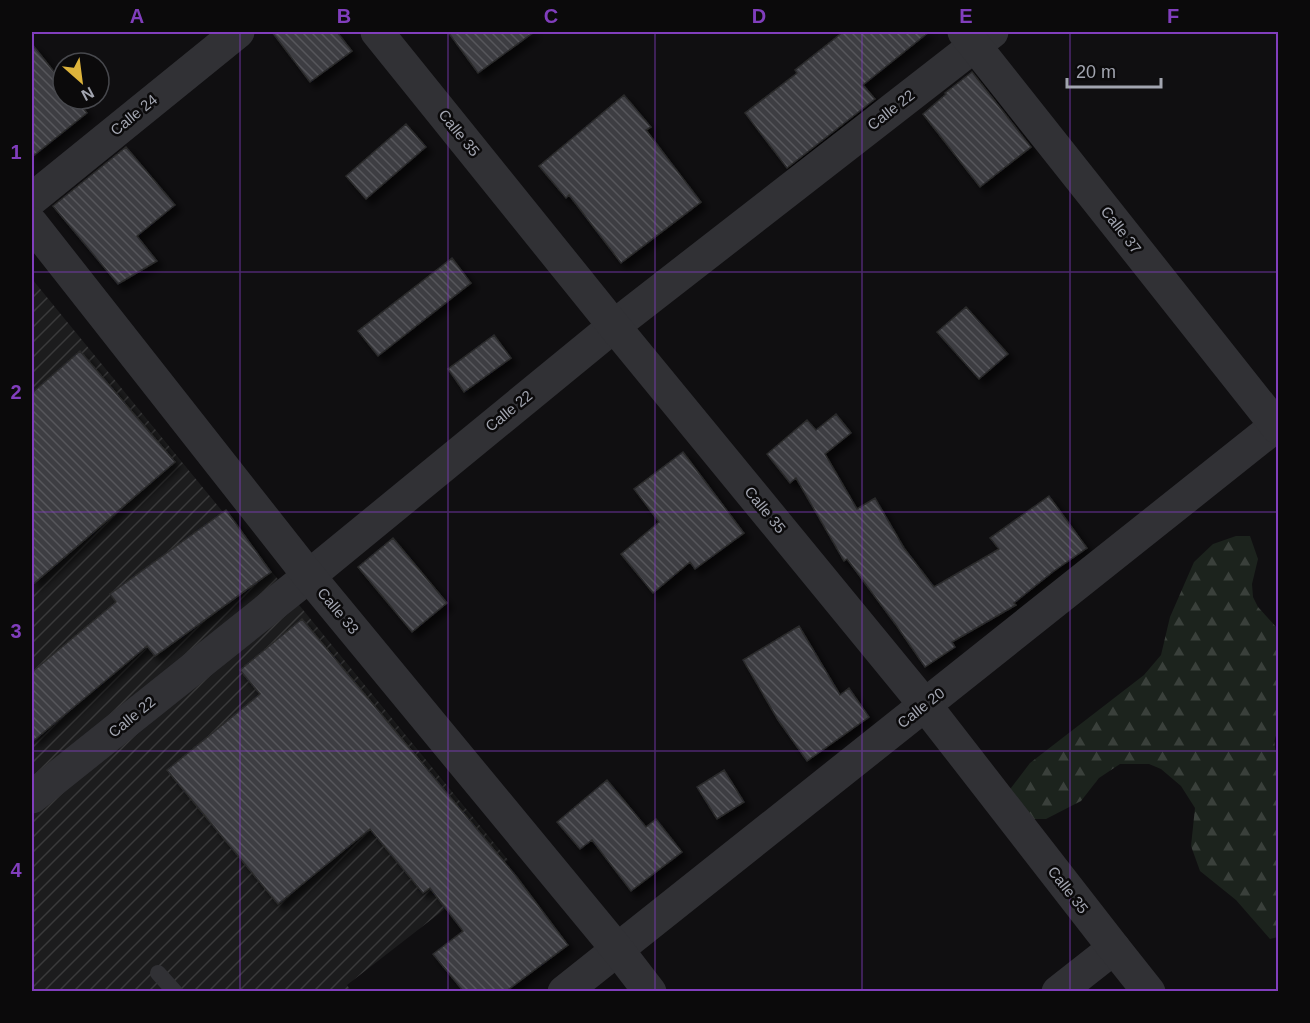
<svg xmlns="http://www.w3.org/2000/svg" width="1310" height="1023" font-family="Arial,sans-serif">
  <defs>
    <pattern id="industrial-furrows" width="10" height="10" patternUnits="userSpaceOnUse" patternTransform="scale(1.5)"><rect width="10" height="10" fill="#1c1c1d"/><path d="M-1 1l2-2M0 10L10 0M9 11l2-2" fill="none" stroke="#3a3a3b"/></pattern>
    <pattern id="forest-firs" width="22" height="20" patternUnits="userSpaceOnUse" patternTransform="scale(1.5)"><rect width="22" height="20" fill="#1c231d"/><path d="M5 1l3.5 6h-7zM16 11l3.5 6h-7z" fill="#3a403b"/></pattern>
    <pattern id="building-back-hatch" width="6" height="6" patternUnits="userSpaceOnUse" patternTransform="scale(1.5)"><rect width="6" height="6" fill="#3e3e42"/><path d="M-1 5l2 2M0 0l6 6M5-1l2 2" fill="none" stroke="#57575b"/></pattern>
    <filter id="shadow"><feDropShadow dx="5.5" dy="5.5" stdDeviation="3" flood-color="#0009"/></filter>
  </defs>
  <rect width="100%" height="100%" fill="#100f11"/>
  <path fill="url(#industrial-furrows)" d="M32,279L508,860L347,985L351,991H32Z"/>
  <path fill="url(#forest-firs)" d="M1236,536H1250L1258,559L1252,584L1253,597L1258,607L1278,629V732C1272,741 1275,749 1278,758V937L1270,939L1236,900L1200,871L1191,846L1195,808L1181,786L1161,769L1149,764H1120L1099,778L1081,801L1046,819H1019L998,805L1030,763L1144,675L1161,655L1170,617L1194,562L1213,544Z"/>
  <path fill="url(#building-back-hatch)" stroke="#2a2a2c" stroke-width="1.5" filter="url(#shadow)" d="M272,32H337L352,51L310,82Z
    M448,32H534L478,73Z
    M843,32H929L863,85L875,99L787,168L745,113L797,73L795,70Z
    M32,44L63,83V99H76L87,113L32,157Z
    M972,72L1031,147L980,187L923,114L946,94L945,93Z
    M624,95L651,127L646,130L701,202L621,263L569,195L566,198L539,166Z
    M406,124L426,147L366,199L346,176Z
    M126,147L175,205L137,236L157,261L118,284L53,206Z
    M452,258L471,283L378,356L358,331Z
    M966,307L1008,354L979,379L937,332Z
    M494,335L511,358L464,392L448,369Z
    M80,351L175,462L32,585V393Z
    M836,414L851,433L825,454L857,509L875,498L904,548L934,587L999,549L990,538L1049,496L1087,548L1054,571L1014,603L1016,605L952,642L955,647L925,667L896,625L847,559L844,561L796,478L790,483L767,454L807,420L816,430Z
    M683,452L744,533L695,569L690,562L653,593L621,554L659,522L634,489Z
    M226,510L271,572L155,656L147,646L32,742V672L116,602L110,594Z
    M393,538L447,603L412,632L358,567Z
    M302,619L516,876L568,945L505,992H464L433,954L463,931L430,888L423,893L370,829L278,904L167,770L260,694L240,670Z
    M799,626L840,695L849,688L869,717L807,761L778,720L743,660Z
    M724,770L744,802L717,819L697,787Z
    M607,780L646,827L656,819L682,852L631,891L592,840L580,849L557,822Z"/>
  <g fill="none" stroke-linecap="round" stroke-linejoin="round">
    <path stroke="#313135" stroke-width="16" d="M158,973L175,992"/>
    <path stroke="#313135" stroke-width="33" d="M32,199L238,32
      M32,797L309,576L614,326L992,32
      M564,992L1278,424
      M1058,992L1114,948"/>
    <path stroke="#313135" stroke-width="33" d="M377,32L614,326L925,705L1114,948L1149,992
      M964,32L1278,428
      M32,224L309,576L617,949L650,992"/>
  </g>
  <path fill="none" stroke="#813ebd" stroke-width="1.5" stroke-opacity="0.55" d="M240,32V992M448,32V992M655,32V992M862,32V992M1070,32V992M32,272H1278M32,512H1278M32,751H1278"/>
  <g text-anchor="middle" stroke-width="5" stroke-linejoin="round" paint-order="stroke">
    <g font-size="15" fill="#a2a5b0" stroke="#0b0a0b">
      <text transform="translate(891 110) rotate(-38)" y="5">Calle 22</text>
      <text transform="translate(134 115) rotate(-39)" y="5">Calle 24</text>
      <text transform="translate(459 133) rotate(51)" y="5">Calle 35</text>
      <text transform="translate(1121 230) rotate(52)" y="5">Calle 37</text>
      <text transform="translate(509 411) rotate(-39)" y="5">Calle 22</text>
      <text transform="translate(765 510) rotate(51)" y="5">Calle 35</text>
      <text transform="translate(338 611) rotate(50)" y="5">Calle 33</text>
      <text transform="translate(921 708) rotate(-38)" y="5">Calle 20</text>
      <text transform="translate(132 717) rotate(-39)" y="5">Calle 22</text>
      <text transform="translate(1068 890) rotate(52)" y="5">Calle 35</text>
    </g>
  </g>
  <rect width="1310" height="1023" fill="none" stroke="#0b0a0b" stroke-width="66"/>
  <g transform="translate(81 81) rotate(152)"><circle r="28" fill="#0b0a0b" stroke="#47484d" stroke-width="1.5"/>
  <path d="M0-4.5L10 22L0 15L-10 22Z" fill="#ddb33b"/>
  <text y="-9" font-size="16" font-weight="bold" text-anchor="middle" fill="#a2a5b0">N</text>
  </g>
  <path d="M1067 78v9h94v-9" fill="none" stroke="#a2a5b0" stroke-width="3"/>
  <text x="1076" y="78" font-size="18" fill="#a2a5b0" stroke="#0b0a0b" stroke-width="4.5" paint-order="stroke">20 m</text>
  <rect x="33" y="33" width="1244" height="957" fill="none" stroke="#813ebd" stroke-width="2"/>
  <g font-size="20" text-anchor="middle" font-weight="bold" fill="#813ebd">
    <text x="137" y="23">A</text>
    <text x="344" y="23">B</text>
    <text x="551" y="23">C</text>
    <text x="759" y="23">D</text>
    <text x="966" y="23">E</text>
    <text x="1173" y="23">F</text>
    <text x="16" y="159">1</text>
    <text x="16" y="399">2</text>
    <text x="16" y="638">3</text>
    <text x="16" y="877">4</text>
  </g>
</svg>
